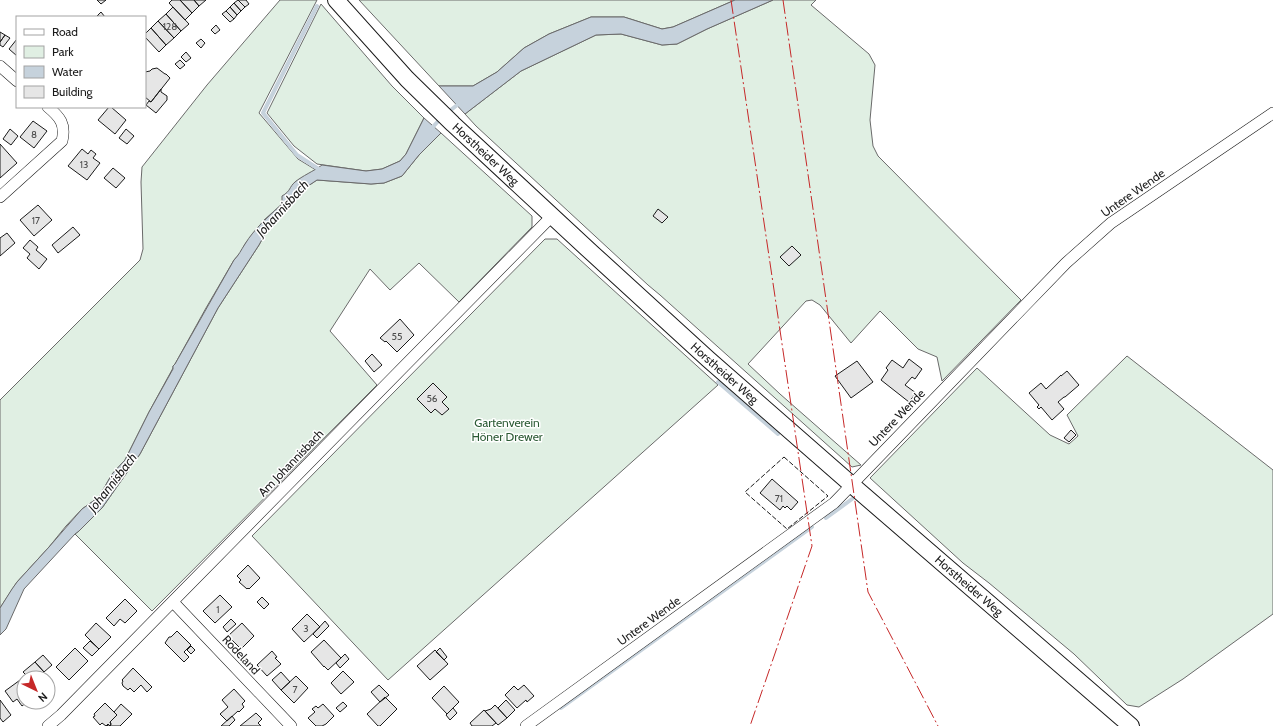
<svg xmlns="http://www.w3.org/2000/svg" width="1273" height="726" font-family="Cabin,sans-serif">
  <rect width="100%" height="100%" fill="#fff"/>
  <path fill="#e0efe3" stroke="#6a6a6a" d="M280,0H317L259,113L298,159L316,170L295,182L282,204L264,220L245,244L241,252L234,260L206,308L175,364L173,366V368L149,412L125,460L112,474L99,497L82,509L66,526L49,547L17,582L0,608V400L140,260L143,249L141,182L142,167L207,85Z
    M359,0H735L673,27L662,29L624,17H591L549,34L524,48L497,72L473,86H439Z
    M773,0H816L811,5L869,54L875,65L870,120L873,146L878,156L1021,300L942,381L937,357L918,349L880,311L851,343L820,305L812,300L806,301L748,364L780,394L861,465L852,467L660,295L648,285L476,126L465,114L521,71L596,35L621,34L662,45L677,44L707,29Z
    M321,4L392,86L424,118L406,154L400,161L382,169L366,171L317,164L294,146L267,113Z
    M441,133L532,216V227L459,302L419,263L390,290L370,269L330,331L377,385L152,611L75,534L79,531L102,508L140,454L218,308L259,245L266,232L273,226L276,219L287,210L297,197L305,188L317,180L371,184L384,183L402,176L419,155Z
    M545,239H557L718,385L388,680L252,536Z
    M1127,356L1273,470V614L1183,679L1139,707L1127,705L1074,654L989,583L963,563L870,478L977,368L1050,435L1069,444L1078,436L1067,415Z"/>
  <path fill="#c6d2dc" stroke="#6a6a6a" d="M735,0H773L707,29L677,44L662,45L621,34L596,35L521,71L465,114L439,86H473L497,72L524,48L549,34L591,17H624L662,29L673,27Z
    M424,118L441,133L419,155L402,176L384,183L371,184L317,180L305,188L297,197L287,210L276,219L273,226L266,232L259,245L218,308L140,454L102,508L79,531L75,534L24,589L6,629L0,635V608L12,589L17,582L49,547L82,509L99,497L112,474L125,460L149,412L173,369V366L175,364L234,260C239,255 241,250 245,244C254,229 269,216 282,204V196C291,191 289,187 295,182C302,176 314,171 322,165L366,171L382,169L400,161L406,154Z"/>
  <g fill="none" stroke-linecap="round" stroke-linejoin="round">
    <path stroke="#c6d2dc" stroke-width="4" d="M317,6L263,113L297,155L320,170
      M447,113L461,102
      M430,130L442,117
      M718,382L778,434
      M826,518L852,499
      M561,708L812,527"/>
  </g>
  <path fill="#e6e6e6" stroke="#1a1a1a" d="M97,0H106L101,4Z
    M172,0H180L192,13L185,20L169,3Z
    M180,0H194L199,6L192,13Z
    M194,0H206L199,6Z
    M238,0L245,7L241,11L234,3Z
    M238,0H246L249,4L245,7Z
    M234,3L241,11L237,15L230,7Z
    M173,7L189,24L181,31L166,14Z
    M230,7L237,15L234,19L226,11Z
    M226,11L234,19L230,22L222,14Z
    M101,12L105,17L97,16Z
    M166,14L181,31L174,38L158,21Z
    M158,21L174,38L166,45L151,28Z
    M216,25L220,30L215,34L211,30Z
    M151,28L166,45L159,52L145,37V34Z
    M0,32L5,35L0,42Z
    M5,35L10,38L3,47L0,45V42Z
    M17,39V56L9,49Z
    M201,39L205,43L201,48L196,43Z
    M186,52L191,58L186,62L181,57Z
    M180,60L185,65L180,69L175,64Z
    M157,68L165,74H166L170,78L151,102L145,97V72L150,71L152,69Z
    M161,89V92L167,96V100L156,113L146,105L149,101L151,102Z
    M109,107H111L126,120L115,134L98,120Z
    M33,121L47,131L34,148L20,137Z
    M10,129L18,136L11,145L3,139Z
    M126,129L134,136L127,144L119,138Z
    M0,144L17,163L0,178Z
    M82,149L88,154L91,150L96,154L93,158L100,163L87,180L68,166Z
    M113,168L125,178L116,188L104,178Z
    M38,205L52,220L34,236L20,220Z
    M658,209L668,217L662,223L653,216Z
    M73,227L80,235L58,253L52,245Z
    M7,233L15,243L0,256V238Z
    M30,240L38,247L36,250L47,259L39,269L27,258L30,254L23,248Z
    M792,246L801,255L789,266L780,257Z
    M400,319L414,335L397,352L386,341L385,342L380,338Z
    M372,354L382,365L374,372L365,361Z
    M909,359L922,369L915,379L912,377L905,385L916,393L909,402L881,380L888,370L886,368L892,360L903,368Z
    M857,361L873,382L851,398L835,376Z
    M1067,371L1079,385L1065,397H1064L1058,402L1064,409L1052,420L1041,407L1039,409L1037,407L1039,405L1029,393L1041,383L1046,389L1061,375V376Z
    M433,383L447,397L442,402L449,409L442,415L435,409L431,413L417,399Z
    M1071,430L1076,435L1069,442L1064,438Z
    M772,479L798,502L791,510L787,506L785,508L783,506L780,510L760,493Z
    M248,565L260,578L249,589L248,588L247,589L239,582L241,580L237,576Z
    M220,595L232,607L215,623L203,611Z
    M262,597L269,604L264,609L257,602Z
    M125,599L137,611L125,623L120,619L114,626L106,618Z
    M307,614L320,627L304,642L292,629Z
    M231,619L236,624L227,632L223,627Z
    M325,621L329,626L317,638L313,634Z
    M96,623L111,637L99,649L85,635Z
    M242,623L254,636L241,649L228,636Z
    M177,631L191,645L184,652L189,657L184,662L165,643L169,637H171Z
    M324,640L341,658L328,670L324,666V667L311,652Z
    M90,641L99,649L92,656L83,648Z
    M191,646L195,650L191,654L187,650Z
    M75,648L88,661L69,680L56,667Z
    M440,648L447,657L444,660L436,652Z
    M435,650L448,664L430,680L417,666Z
    M272,651L277,657L275,658L281,664L267,676L257,665Z
    M345,654L349,659L340,668L336,663Z
    M43,655L52,665L44,672L35,662Z
    M35,662L44,672L38,678H29L23,672Z
    M133,668L152,687L147,692L141,685L134,692L130,688L128,690L123,686L122,683L123,681L122,680Z
    M343,671L354,682L341,694L331,683Z
    M281,672L290,682L281,690L272,680Z
    M27,675L29,678H24V702H27L22,706L17,699L13,702L5,691Z
    M296,676L308,688L294,703L281,690Z
    M379,685L389,695L380,702L371,692Z
    M524,685L534,696L527,702L526,700L517,708L505,695L514,686L518,690Z
    M444,686L459,702L447,714L432,698Z
    M234,689L245,701L242,704L244,707L239,712L238,711L227,721L220,714L228,707L222,700Z
    M385,697L397,709L380,726H378L367,714Z
    M0,700L11,715L3,722L0,718Z
    M506,700L515,710L507,718L498,708Z
    M343,702L347,706L340,712L336,708Z
    M105,703L117,715L110,722L111,724L110,726L108,724L106,726L102,723L100,725L93,717L95,716L94,714Z
    M121,704L132,714L120,726H108L107,725L108,724L110,726L111,724L110,722L117,715L114,712Z
    M323,704L334,716L326,724L322,726H316L308,718L315,712L312,709L316,706L318,708Z
    M495,705L507,718L498,725L485,711L491,709Z
    M453,708L457,713L450,720L446,715Z
    M484,710L496,723L492,726H472L470,723Z
    M256,713L262,719L258,723L261,726H240Z
    M232,716L235,720L229,726H221Z"/>
  <g fill="none" stroke-linecap="round" stroke-linejoin="round">
    <defs>
      <path id="street" d="M0,66L17,81
        M0,197L62,141C66,124 60,117 48,107
        M173,602L291,726
        M48,726L61,715L552,216
        M526,726L834,503L1066,263L1111,223L1273,113"/>
      <g id="secondary">
        <path id="s1" d="M336,0L407,79L453,124L592,253L708,359L852,485L1131,726"/>
      </g>
    </defs>
    <use href="#street" stroke="#1a1a1a" stroke-width="12"/>
    <use href="#secondary" stroke="#1a1a1a" stroke-width="18"/>
    <use href="#street" stroke="#fff" stroke-width="11"/>
    <use href="#secondary" stroke="#fff" stroke-width="16"/>
    <path stroke="#1a1a1a" stroke-width="1" stroke-dasharray="5 2" stroke-linecap="butt" d="M784,457L828,496L787,529L745,492Z"/>
    <path stroke="#c62828" stroke-width="1" stroke-dasharray="14 3 2 3" stroke-linecap="butt" d="M731,0L812,546L750,726
      M783,0L868,592L938,726"/>
  </g>
  <g text-anchor="middle" stroke-width="3" stroke-linejoin="round" paint-order="stroke">
    <g font-size="10" fill="#4d4d4d">
      <text x="170" y="30">128</text>
      <text x="34" y="138">8</text>
      <text x="84" y="168">13</text>
      <text x="36" y="224">17</text>
      <text x="397" y="340">55</text>
      <text x="432" y="402">56</text>
      <text x="779" y="502">71</text>
      <text x="218" y="613">1</text>
      <text x="306" y="632">3</text>
      <text x="295" y="693">7</text>
    </g>
    <g font-size="12" fill="#1a1a1a" stroke="#fff">
      <text dy="4" stroke="none"><textPath href="#s1" startOffset="215">Horstheider Weg</textPath></text>
      <text transform="translate(1133 193) rotate(-35)" y="4">Untere Wende</text>
      <text dy="4" stroke="none"><textPath href="#s1" startOffset="539">Horstheider Weg</textPath></text>
      <text transform="translate(897 418) rotate(-46)" y="4">Untere Wende</text>
      <text transform="translate(291 463) rotate(-46)" y="4">Am Johannisbach</text>
      <text dy="4" stroke="none"><textPath href="#s1" startOffset="863">Horstheider Weg</textPath></text>
      <text transform="translate(649 621) rotate(-36)" y="4">Untere Wende</text>
      <text transform="translate(241 655) rotate(47)" y="4">Rodeland</text>
    </g>
    <g font-size="12" fill="#2b5a34" stroke="#fff">
      <text x="507" y="427">Gartenverein<tspan x="507" dy="14">Höner Drewer</tspan></text>
    </g>
    <g font-size="13" font-style="italic" fill="#1a1a1a" stroke="#fff">
      <text transform="translate(282 208) rotate(-48)" y="5">Johannisbach</text>
      <text transform="translate(112 482) rotate(-52)" y="5">Johannisbach</text>
    </g>
  </g>
  <rect x="16" y="16" width="130" height="92" fill="#ffffff" stroke="#a3a3a3"/>
  <rect x="24" y="29" width="20" height="6" fill="#ffffff" stroke="#a3a3a3"/>
  <text x="52" y="36" font-size="12" fill="#1a1a1a">Road</text>
  <rect x="24" y="46" width="20" height="12" fill="#e0efe3" stroke="#a3a3a3"/>
  <text x="52" y="56" font-size="12" fill="#1a1a1a">Park</text>
  <rect x="24" y="66" width="20" height="12" fill="#c6d2dc" stroke="#a3a3a3"/>
  <text x="52" y="76" font-size="12" fill="#1a1a1a">Water</text>
  <rect x="24" y="86" width="20" height="12" fill="#e6e6e6" stroke="#a3a3a3"/>
  <text x="52" y="96" font-size="12" fill="#1a1a1a">Building</text>
  <g transform="translate(36 690) rotate(137)"><circle r="19" fill="#ffffff" stroke="#a3a3a3"/>
  <path d="M0-3L7 15L0 10L-7 15Z" fill="#c62828"/>
  <text y="-6" font-size="11" font-weight="bold" text-anchor="middle" fill="#1a1a1a">N</text>
  </g>
</svg>
